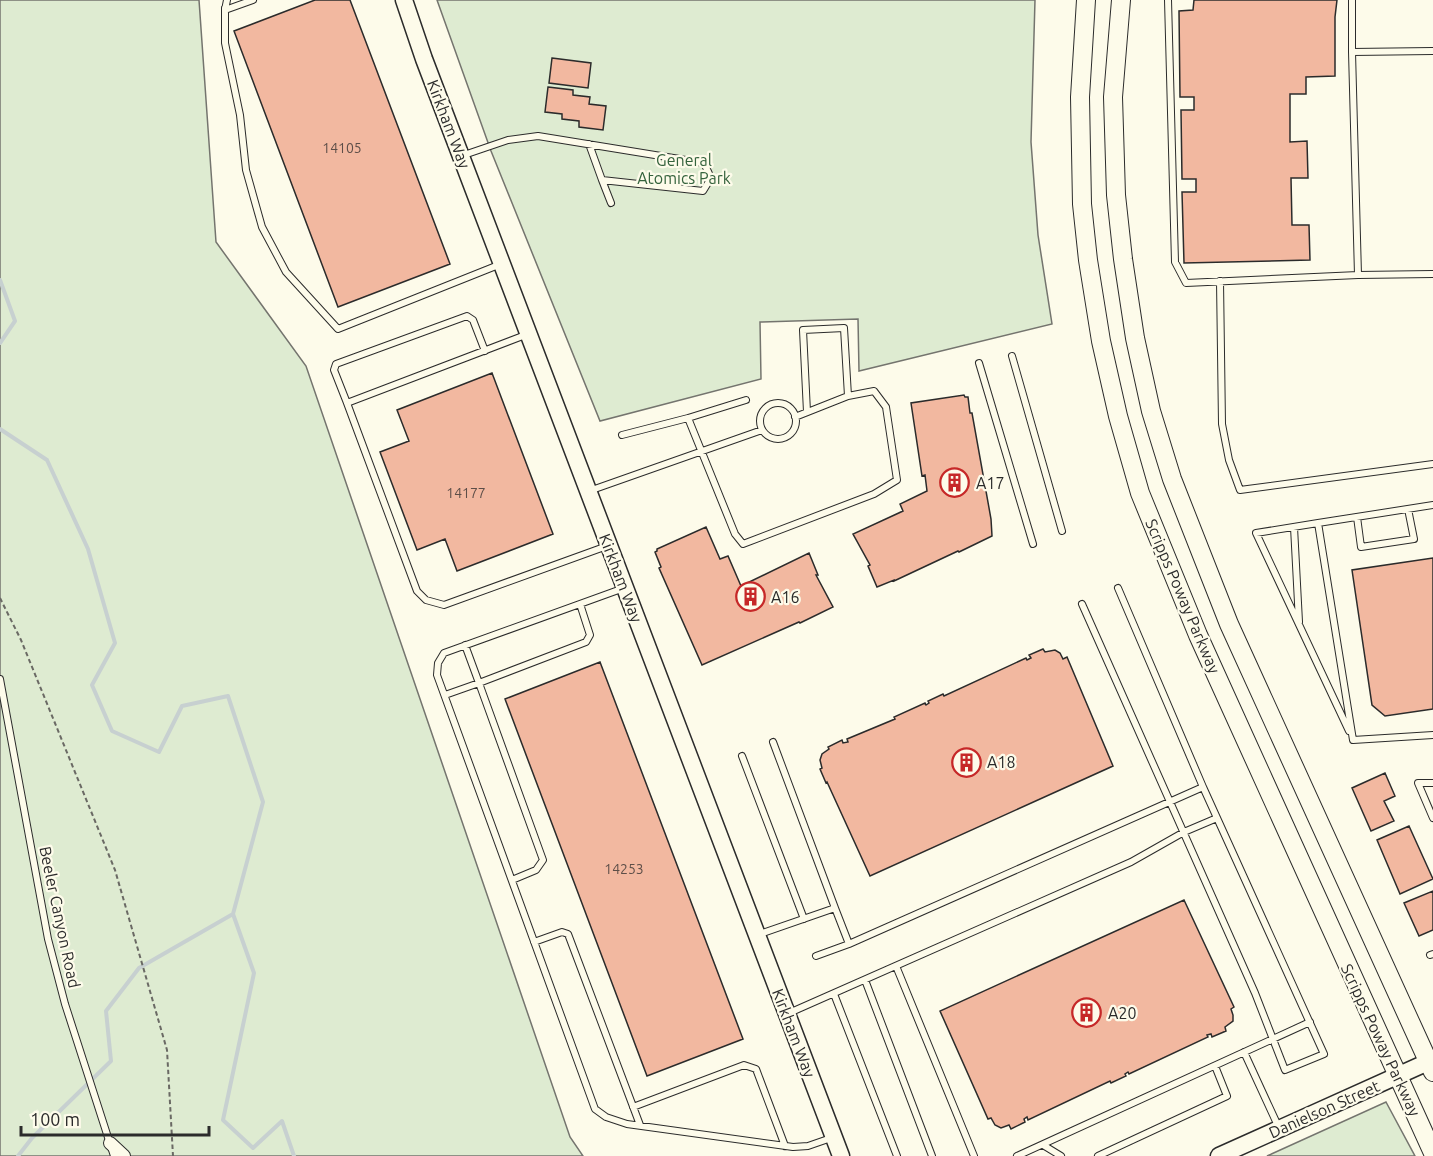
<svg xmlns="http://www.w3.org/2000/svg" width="1433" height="1156" font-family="Ubuntu,sans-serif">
  <rect width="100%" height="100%" fill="#fdfbea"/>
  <path fill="#deebd1" stroke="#74746e" stroke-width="1.5" d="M0,0H199L216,242L306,366L570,1137L583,1156H0Z
    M437,0H1035L1031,142L1038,235L1052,324L859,371L858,319L760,322L761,379L600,421L491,151Z
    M1386,1102L1415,1156H1267Z"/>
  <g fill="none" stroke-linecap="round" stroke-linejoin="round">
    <path stroke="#c7d0d0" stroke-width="4" d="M0,280L15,321L0,343
      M0,429L47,460L88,549L115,643L92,685L112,731L159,752L182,706L228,696L263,802L233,914L254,973L223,1120L253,1148L282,1121L294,1156
      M18,1156L32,1138L111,1061L106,1011L139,968L233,914"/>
  </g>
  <path fill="#f2b8a0" stroke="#2b2b2b" stroke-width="1.5" d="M315,0H350L450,264L338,307L234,31Z
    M1194,0H1337L1335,17V76L1306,77V94H1290V142L1307,141L1308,178H1291L1292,225H1309L1310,260L1184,263L1182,192H1196V179H1182L1181,110H1194V97H1180L1179,11L1193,10Z
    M552,58L591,63L588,88L549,83Z
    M548,87L573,90V95L590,97L589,104L606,106L603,130L579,127V121L562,119V114L545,112Z
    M492,373L553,534L457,571L445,539L417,550L380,452L409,441L397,410Z
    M964,395L965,397H968L970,413H972L991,519L992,536L959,552L958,551L894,581V580L877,587L868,566L870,565L853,534L903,511L900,504L927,491L925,475L922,476L911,403Z
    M706,527L720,559L728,556L741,586L809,553L818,575H816L833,607L800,623L799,622L702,665L659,568L661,567L655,552L657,551V549Z
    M1433,558V709L1385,716L1372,705L1352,570Z
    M1043,649L1045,652L1055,650L1060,653L1063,659L1067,657L1113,766L870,876L827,782L826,783L820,769L822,768L820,760L822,754L829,749L828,747L842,740L843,743L848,742L847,739L895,719L894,717L925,703L926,705L929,703L928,701L943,694L944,696L1026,658L1027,660L1031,658L1029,655Z
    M600,662L743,1039L647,1076L505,699Z
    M1385,773L1395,796L1384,801L1394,821L1371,831L1352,788Z
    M1409,826L1433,879L1400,894L1377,840Z
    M1433,891V930L1419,936L1404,903Z
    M1184,900L1234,1007L1231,1009L1233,1015V1021L1225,1027L1226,1031L1212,1037L1211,1034L1207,1035L1208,1037L1129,1074L1128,1072L1125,1074L1126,1076L1111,1083L1110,1081L1028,1120L1027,1117L1024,1119L1025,1122L1011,1129L1009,1125L1001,1128L995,1125L991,1118L988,1119L940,1011Z"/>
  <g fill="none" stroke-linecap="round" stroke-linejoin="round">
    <defs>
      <path id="service" d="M227,0L225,10V43L240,115L246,170L262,227L286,272L338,329L501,264
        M1168,0L1175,262L1186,283L1358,275
        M1352,0V52L1358,275L1433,274
        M225,8V10L253,0
        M1352,52L1433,51
        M461,156L508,140L538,136L704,163L711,178L703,191L602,180L589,144
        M602,180L611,203
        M1220,281L1222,424L1229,460L1240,490L1433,464
        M528,334L347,403L417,591L426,600L444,605L607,546
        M1012,356L1062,531
        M979,363L1033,544
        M746,400L688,418L735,534L743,544L874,494L897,480L886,407L874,391L848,396
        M347,403L334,370L336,364L467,316L473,320L485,351
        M760 421a18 18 0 1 1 36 0a18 18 0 1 1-36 0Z
        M795,417L848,396L844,328L803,330L807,412
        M622,435L688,418
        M589,491L762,430
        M1433,505L1318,523L1353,740L1433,735
        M1357,517L1361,547L1414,539L1408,509
        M1318,523L1256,533L1349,731
        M1294,527L1299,622
        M624,588L444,653L438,663L437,675L595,1109L606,1117L627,1124L793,1147L808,1146L834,1137
        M1082,604L1255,993L1285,1070L1324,1054L1203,787
        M465,645L479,683L586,642L590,635L580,604
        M0,679L48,939L65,1004L114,1156
        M445,695L479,683L543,860L536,870L512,880
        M742,756L804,919
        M1433,783H1418L1433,818
        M757,935L835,908L773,742
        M534,942L562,932L568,934L640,1125
        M849,944L1203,787L1118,588
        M1430,955L1433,954
        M816,956L849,944L835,908
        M896,966L974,1156
        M865,980L932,1156
        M834,994L897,1156
        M789,1013L1131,862L1184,832L1217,818
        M1244,1052L1279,1128
        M633,1107L744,1065L756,1069L785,1146
        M1043,1145L1061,1156
        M1017,1156L1310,1022
        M1098,1156L1227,1096L1215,1066"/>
      <path id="minor" d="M110,1143L124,1156"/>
      <path id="secondary" d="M404,0L424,59L841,1156
        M1219,1156L1428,1062"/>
      <path id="primary" d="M1086,0L1080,97L1082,204L1088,260L1101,341L1118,416L1140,493L1198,635L1433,1153
        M1121,0L1113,97L1116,195L1123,259L1135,338L1151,411L1172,479L1229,624L1433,1072"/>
    </defs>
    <use href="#service" stroke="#2b2b2b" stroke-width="8"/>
    <use href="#minor" stroke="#2b2b2b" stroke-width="14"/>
    <use href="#secondary" stroke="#2b2b2b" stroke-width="19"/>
    <use href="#primary" stroke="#2b2b2b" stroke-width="20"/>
    <path stroke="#6a6964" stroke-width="2" stroke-dasharray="4.5 3" stroke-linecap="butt" d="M0,598L21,640L115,870L167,1050L173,1156"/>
    <use href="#service" stroke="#fdfbea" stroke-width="6"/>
    <use href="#minor" stroke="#fdfbea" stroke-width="12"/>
    <use href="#secondary" stroke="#fdfbea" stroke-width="16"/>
    <use href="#primary" stroke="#fdfbea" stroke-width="18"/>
  </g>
  <defs>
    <symbol id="building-ring" viewBox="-11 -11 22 22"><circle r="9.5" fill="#fdfbea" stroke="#c62828" stroke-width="1.5"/><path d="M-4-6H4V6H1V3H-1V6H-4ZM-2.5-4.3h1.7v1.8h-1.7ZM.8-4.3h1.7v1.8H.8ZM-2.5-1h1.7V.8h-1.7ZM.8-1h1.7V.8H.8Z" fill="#c62828"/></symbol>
  </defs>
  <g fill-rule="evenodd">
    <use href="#building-ring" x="938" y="466" width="33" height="33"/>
    <use href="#building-ring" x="734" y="580" width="33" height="33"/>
    <use href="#building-ring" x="950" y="746" width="33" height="33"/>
    <use href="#building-ring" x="1070" y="996" width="33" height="33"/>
  </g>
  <g text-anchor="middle" stroke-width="4.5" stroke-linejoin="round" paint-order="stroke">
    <g font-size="14" fill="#5d4e48">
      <text x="342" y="153">14105</text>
      <text x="466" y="498">14177</text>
      <text x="624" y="874">14253</text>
    </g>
    <g font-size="16" fill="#2b2b2b" stroke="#fdfbea">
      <text transform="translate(449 124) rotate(69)" y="6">Kirkham Way</text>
      <text transform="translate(621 578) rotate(69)" y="6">Kirkham Way</text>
      <text transform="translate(1183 596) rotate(67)" y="6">Scripps Poway Parkway</text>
      <text transform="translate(60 917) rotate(78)" y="6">Beeler Canyon Road</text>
      <text transform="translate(794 1033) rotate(69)" y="6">Kirkham Way</text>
      <text transform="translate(1381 1040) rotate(65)" y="6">Scripps Poway Parkway</text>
      <text transform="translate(1324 1109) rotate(-24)" y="6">Danielson Street</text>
    </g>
    <g font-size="16" fill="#34623c" stroke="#fdfbea">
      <text x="684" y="166">General<tspan x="684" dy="18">Atomics Park</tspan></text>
    </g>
    <g font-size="16" fill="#2b2b2b" stroke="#fdfbea" text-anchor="start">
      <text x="976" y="489">A17</text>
      <text x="771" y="603">A16</text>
      <text x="987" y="768">A18</text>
      <text x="1108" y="1019">A20</text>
    </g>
  </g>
  <path d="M21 1126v9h188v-9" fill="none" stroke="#2b2b2b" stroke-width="3"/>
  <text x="30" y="1126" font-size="18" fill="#2b2b2b" stroke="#fdfbea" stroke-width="4.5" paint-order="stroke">100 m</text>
</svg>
